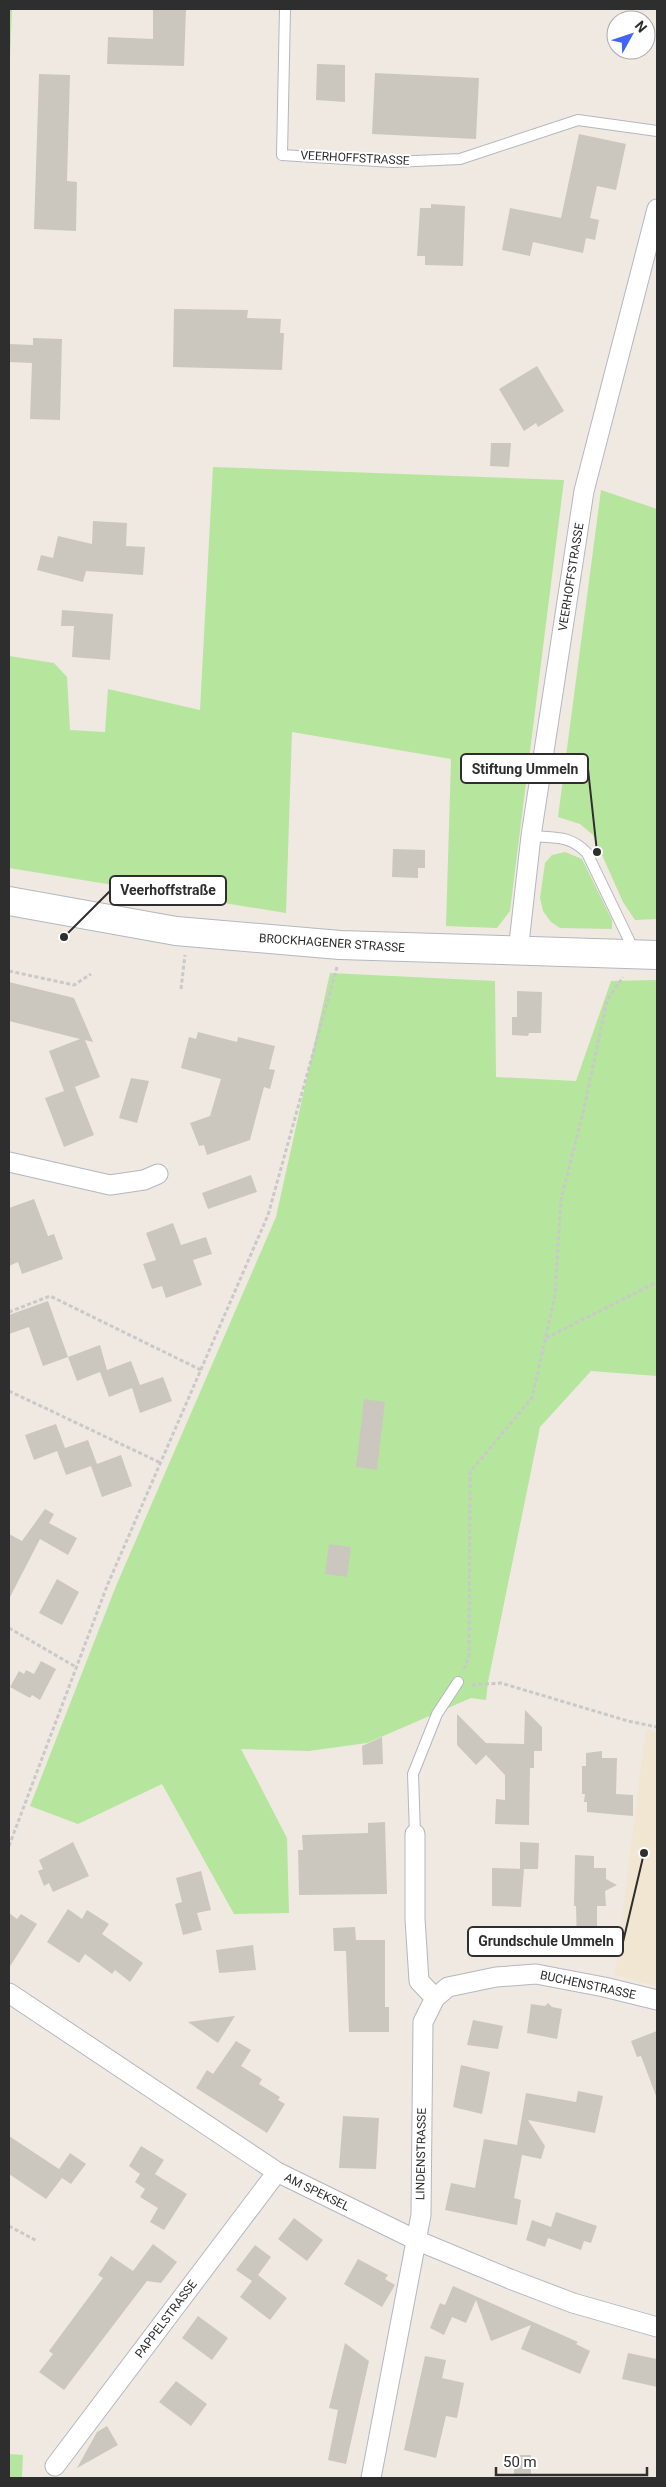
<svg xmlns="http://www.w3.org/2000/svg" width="666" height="2487" font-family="Roboto,sans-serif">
  <rect width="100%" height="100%" fill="#efe9e1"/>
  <path fill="#f0e6d1" d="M646,1729L657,1732V1986L615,1975Z"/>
  <path fill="#b6e59e" d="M9,9H12L9,83Z
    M213,467L564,480L510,911L497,928L446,926L451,759L292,732L286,913L9,868V656L54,663L67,677L70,730L105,732L108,689L200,710Z
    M601,490L657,509V919L635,920L623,902L593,835L580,824L558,817Z
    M565,852L582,859L612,920V929L560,928L551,922L543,911L540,898L545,863L552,855Z
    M330,973L495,981L496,1077L576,1081L611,981L657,980V1376L591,1371L540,1427L488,1682L486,1700L471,1698L367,1743L309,1751L241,1749L287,1838L289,1913L234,1914L162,1784L78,1824L30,1806L116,1586L276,1217Z
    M9,2454L23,2455L22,2477L25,2478H9Z"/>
  <path fill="#cbc7bf" d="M153,9H186L184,66L107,64L108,37L153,39Z
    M317,64L345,65V102L316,100Z
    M375,73L479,78L476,139L372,134Z
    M39,74L70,75L67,181L77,182L76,231L34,229Z
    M579,134L626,144L616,190L597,186L590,218L599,220L595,240L586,238L583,253L533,242L530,256L502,250L510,208L561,218Z
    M431,204L465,206L463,266L425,265V256H417L420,208H431Z
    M174,309L248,310L247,318L281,319L280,333H284L282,370L173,367Z
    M33,338L62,339L60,420L30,419L32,363L9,362V344L33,345Z
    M537,366L564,411L538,427L536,423L524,431L499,389Z
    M491,443H511L509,467L490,466Z
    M93,521L127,523L126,546L145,547L143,575L86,571L83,582L37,570L41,555L53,558L58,536L92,544Z
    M62,610L113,614L110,660L72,657L74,626H61Z
    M393,849L425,850V868H418V878L392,877Z
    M9,982L74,998L93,1042L85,1040L100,1077L67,1090L75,1087L94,1135L64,1147L45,1098L64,1091L49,1051L80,1039L9,1021Z
    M517,991L542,992L541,1033H529L528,1036L512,1035V1017H517Z
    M198,1032L237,1042L238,1037L275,1046L269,1069L275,1070L270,1089L264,1087L250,1140L207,1155L204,1145L199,1146L190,1123L210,1116L221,1079L181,1068L189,1037L196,1039Z
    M131,1078L149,1081L137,1123L119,1118Z
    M251,1175L257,1192L208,1209L202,1193Z
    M34,1199L48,1236L54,1234L63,1259L22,1274L18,1262L9,1266V1208Z
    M173,1223L181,1245L206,1237L212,1254L193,1260L202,1285L166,1298L162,1286L152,1289L143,1264L156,1260L146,1233Z
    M48,1301L68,1357L43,1366L29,1327L9,1334V1315Z
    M100,1345L107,1370L131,1361L140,1385L163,1377L172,1401L140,1413L132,1388L109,1397L100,1372L77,1381L68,1357Z
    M364,1399L385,1402L377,1470L356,1467Z
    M56,1424L65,1448L62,1449L88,1440L97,1464L121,1455L132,1486L102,1497L91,1466L66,1475L57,1451L34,1460L25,1435Z
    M45,1509L54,1514L49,1523L77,1538L68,1555L40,1539L9,1599V1534L22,1541Z
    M329,1544L351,1547L347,1577L325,1574Z
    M57,1579L79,1592L62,1625L39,1613Z
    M41,1661L56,1669L40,1700L32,1695L30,1698L10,1687L19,1671L24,1674L26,1670L34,1674Z
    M525,1710L542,1727V1751H534V1768H530L529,1825L495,1824L496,1799L505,1800V1775L486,1755L476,1765L457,1745V1714L486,1743L524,1744Z
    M382,1737L383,1764L363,1765L362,1746Z
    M602,1751V1758H617L616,1794L633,1795V1816L587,1812V1802H584L585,1794H582V1766H586V1753Z
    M385,1822L387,1894L299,1895L298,1850H303L302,1835L368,1833V1823Z
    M73,1842L89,1876L53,1892L49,1883L44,1886L38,1871L43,1869L39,1860Z
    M520,1842L539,1843L538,1869H520Z
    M575,1855L594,1856V1868H606V1879L617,1885L605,1891L606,1906H597V1945H577L576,1906H574Z
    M492,1868L524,1869L521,1907L492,1906Z
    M201,1871L211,1910L197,1913L202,1930L183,1935L175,1904L182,1902L176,1878Z
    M68,1909L82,1919L87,1910L109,1924L102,1934L143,1963L130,1982L115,1970L112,1974L85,1954L79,1963L47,1942Z
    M9,1913L17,1919L21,1914L37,1924L9,1968Z
    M355,1927L356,1940H385V2007H389V2032H349L346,1951H334L333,1928Z
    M253,1945L256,1970L219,1973L216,1950Z
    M548,2003L552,2007L562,2009L557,2039L527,2033L531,2004L545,2006Z
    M235,2016L218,2043L188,2022L218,2018Z
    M473,2020L503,2026L498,2049L467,2045Z
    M657,2031V2095L656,2096L641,2056L637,2057L631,2041Z
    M236,2041L251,2050L241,2066L262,2079L259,2084L280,2097L278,2100L285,2104L267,2133L196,2088L207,2070L213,2074Z
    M461,2065L490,2072L482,2114L453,2107Z
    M578,2091L603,2096L595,2133L528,2120L545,2146L541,2159L522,2155L514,2198L521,2200L517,2225L445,2210L451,2183L475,2188L484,2139L517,2145L526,2093L576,2102Z
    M343,2116L379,2118L376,2169L339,2168Z
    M9,2136L59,2169L70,2153L86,2164L71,2184L62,2178L46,2199L9,2174Z
    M141,2146L164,2160L155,2174L187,2194L164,2230L150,2222L158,2208L140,2197L145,2189L135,2182L140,2174L129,2166Z
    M556,2212L597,2226L591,2243L584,2241L581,2250L548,2238L545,2247L526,2240L532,2220L551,2227Z
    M294,2218L323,2240L307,2261L278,2239Z
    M153,2244L177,2262L161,2283L147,2281L64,2390L39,2372L53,2354L49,2351L103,2278L98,2275L111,2256L133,2271Z
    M255,2245L271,2257L258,2275L287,2298L270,2320L240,2297L252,2281L236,2270Z
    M358,2259L388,2275L385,2279L395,2285L382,2307L344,2284Z
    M453,2286L578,2342L576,2344L590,2351L580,2374L521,2349L531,2325L491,2341L476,2300L466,2323L452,2317L444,2335L430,2328L440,2303L445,2305Z
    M198,2316L228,2338L212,2360L182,2338Z
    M345,2343L369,2361L346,2464L328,2460L338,2410L329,2408Z
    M628,2353L657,2359V2387L622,2379Z
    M425,2356L446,2360L442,2378L464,2383L457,2418L446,2416L436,2458L404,2450Z
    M176,2381L207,2404L191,2426L159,2402Z
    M107,2426L118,2445L77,2468L97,2432Z
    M514,2455H531V2474L514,2475Z"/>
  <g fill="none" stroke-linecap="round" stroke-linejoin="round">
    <defs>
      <path id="lane" d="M285,9L282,155L393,162L460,159L578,120L657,131
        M531,836C555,838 570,835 587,853L629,940L630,953
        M415,1834L413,1774L437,1714L458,1682"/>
      <path id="street" d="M518,952L531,836L584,491L657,209
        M9,1162L110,1185L144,1180L158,1174
        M415,1834V1919L419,1981L435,1998
        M9,1993L277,2172L416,2240L510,2279L573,2303L657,2327
        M55,2466L277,2172
        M371,2478L421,2215L423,2022L435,1998L448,1987L496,1977L536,1974L604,1987L657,2000"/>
      <path id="secondary" d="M9,901L176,931L340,945L657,955"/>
    </defs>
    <use href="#lane" stroke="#b4b7c1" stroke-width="12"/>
    <use href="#street" stroke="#b4b7c1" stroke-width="21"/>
    <use href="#secondary" stroke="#b4b7c1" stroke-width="30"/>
    <path stroke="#c9c9c9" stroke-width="3" stroke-dasharray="4 2.5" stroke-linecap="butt" d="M9,971L74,985L91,974
      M181,989L185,955
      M9,1312L50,1296L201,1370
      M546,1338L657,1282
      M9,1391L161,1463
      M9,1628L76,1667
      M464,1669L469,1657L470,1472L532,1398L555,1295L561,1199L583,1113L607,1000L623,977
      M472,1685L501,1683L628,1721L657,1727
      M9,1846L107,1586L268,1215L337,967
      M9,2226L37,2241"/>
    <use href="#lane" stroke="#fff" stroke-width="10"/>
    <use href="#street" stroke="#fff" stroke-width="19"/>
    <use href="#secondary" stroke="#fff" stroke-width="28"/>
  </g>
  <g text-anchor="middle" stroke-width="4" stroke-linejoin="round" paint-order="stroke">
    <g font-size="12" fill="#2e2e2e" stroke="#fff">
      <text transform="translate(355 158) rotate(3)" y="4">VEERHOFFSTRASSE</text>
      <text transform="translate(571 577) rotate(-81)" y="4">VEERHOFFSTRASSE</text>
      <text transform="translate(332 943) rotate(4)" y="4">BROCKHAGENER STRASSE</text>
      <text transform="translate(588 1985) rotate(12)" y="4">BUCHENSTRASSE</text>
      <text transform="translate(421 2154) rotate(-89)" y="4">LINDENSTRASSE</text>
      <text transform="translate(317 2192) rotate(26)" y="4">AM SPEKSEL</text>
      <text transform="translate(166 2319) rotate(-53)" y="4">PAPPELSTRASSE</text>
    </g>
  </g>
  <path fill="none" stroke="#2e2e2e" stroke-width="2" d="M597 852L588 769M64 937L110 891M644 1853L623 1942"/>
  <g fill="#2e2e2e" stroke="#fff" stroke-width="2">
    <circle cx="597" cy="852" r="5"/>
    <circle cx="64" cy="937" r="5"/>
    <circle cx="644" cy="1853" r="5"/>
  </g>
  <g fill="#fff" stroke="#2e2e2e" stroke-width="2">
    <rect x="461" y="754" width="127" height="29" rx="5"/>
    <rect x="110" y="876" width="116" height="29" rx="5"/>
    <rect x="468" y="1927" width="155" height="29" rx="5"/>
  </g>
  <g font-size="14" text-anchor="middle" font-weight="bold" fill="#2e2e2e">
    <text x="525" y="774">Stiftung Ummeln</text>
    <text x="168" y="895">Veerhoffstraße</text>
    <text x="546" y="1946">Grundschule Ummeln</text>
  </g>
  <rect width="666" height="2487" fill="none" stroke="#2e2e2e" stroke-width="20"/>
  <g transform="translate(631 35) rotate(50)"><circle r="24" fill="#ffffff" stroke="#ababab"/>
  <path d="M0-4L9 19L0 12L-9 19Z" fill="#4264fb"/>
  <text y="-8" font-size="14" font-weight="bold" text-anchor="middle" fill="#2e2e2e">N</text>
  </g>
  <path d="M496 2467v8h151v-8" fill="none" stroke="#2e2e2e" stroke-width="2.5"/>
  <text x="503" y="2467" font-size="15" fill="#2e2e2e" stroke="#ffffff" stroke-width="4" paint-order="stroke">50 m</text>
</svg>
